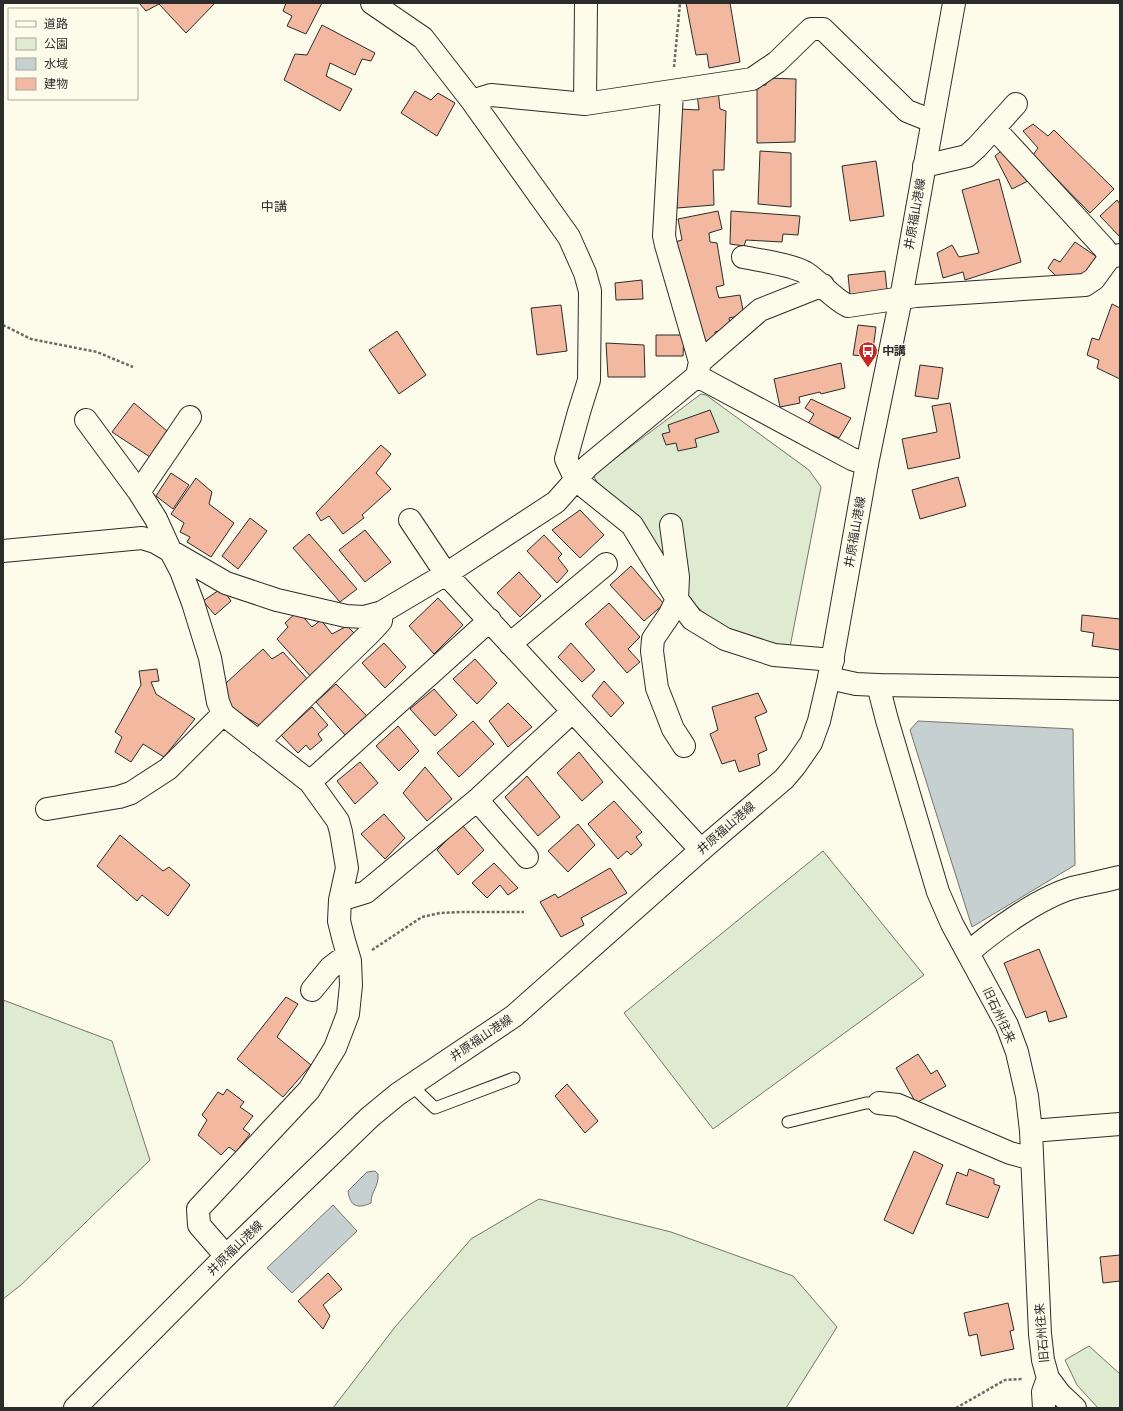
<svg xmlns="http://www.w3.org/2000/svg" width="1123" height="1411" font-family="Roboto,'Noto Sans JP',sans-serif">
  <rect width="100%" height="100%" fill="#fdfbea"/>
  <path fill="#deebd1" stroke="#74746e" d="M701,394L706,395L809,470L821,487L790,647L726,632L695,605L647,531L598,484L593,475Z
    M823,851L924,975L713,1129L624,1013Z
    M3,1000L112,1041L150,1160L21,1285L3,1299Z
    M539,1199L671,1232L793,1276L837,1327L786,1408H333L395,1327L471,1239Z
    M1089,1346L1120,1374V1408H1098L1077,1385L1065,1360Z"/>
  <path fill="#c7d0d0" stroke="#74746e" d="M918,721L1073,729L1075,865L972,927L910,730Z
    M375,1171L378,1174C379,1188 371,1190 371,1203C358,1209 350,1207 348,1191L367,1172Z
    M333,1205L357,1231L292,1293L267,1268Z"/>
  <path fill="#f2b8a0" stroke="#2b2b2b" d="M139,3H215L186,33L159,4L146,11Z
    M286,3H322L306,34L287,26L292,16L283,11Z
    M686,3H730L740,62L709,68L707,54L696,55Z
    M322,25L375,53L371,61L362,59L355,75L330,63L326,76L352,89L340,111L284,80L295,54L307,55Z
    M766,78L796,79L795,142L757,143V86L766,85Z
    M718,90L720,109L726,111L724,170H713L714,205L677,208L675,168L679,109L699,110L697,94Z
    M415,91L431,100L438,93L455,103L437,136L401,113Z
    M1033,124L1048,136L1054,130L1114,189L1090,213L1033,155L1038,148L1023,131Z
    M1005,148L1030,180L1012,189L995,156Z
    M760,151L791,153V207L758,204Z
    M876,161L884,216L850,221L842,166Z
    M999,179L1021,262L965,280L963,272L943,278L937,253L952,245L959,257L979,253L962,190Z
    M1117,200L1120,204V237L1100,216Z
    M718,211L722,229L709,233L710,242L717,243L724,285L716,287L719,298L740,295L744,315L729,318L731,328L715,332L716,340L702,343L675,242L682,240L678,219Z
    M731,211L800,216L798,235L783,234L782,242L746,240L744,246L730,244Z
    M1075,242L1097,257L1084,274L1056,276L1048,268L1054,259L1060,262Z
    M885,271L887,290L850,295L848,275Z
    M642,280L643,299L616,300L615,283Z
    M1112,304L1120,308V379L1097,368L1099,360L1087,355L1092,338L1099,340Z
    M561,305L567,351L537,355L531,308Z
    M858,325L876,327L872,357L853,355Z
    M397,331L426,375L399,394L369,350Z
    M656,335H684L683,356H656Z
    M606,343L644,345L645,377H608Z
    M841,363L845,388L821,394L820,392L799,397L800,403L780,407L774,379Z
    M920,365L943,368L938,399L915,396Z
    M811,399L851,418L839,438L808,424L814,414L805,408Z
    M134,403L167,431L150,457L112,432Z
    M950,403L960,458L908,469L902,439L937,432L932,406Z
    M710,410L719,432L695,439L697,447L678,451L676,443L666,445L662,434L670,432L668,425Z
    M381,445L391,454L376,473L391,489L362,515L364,518L343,534L329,516L321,521L316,513Z
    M171,473L189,485L173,509L156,496Z
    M958,477L966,506L920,519L912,490Z
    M196,478L212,492L209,504L234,523L211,557L187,542L190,537L180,532L184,523L171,514Z
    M580,510L604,535L580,558L552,530Z
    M250,518L267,531L238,569L222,556Z
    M365,530L391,562L365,582L339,550Z
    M309,534L357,589L340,602L293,548Z
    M544,535L562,554L558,558L568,571L557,583L527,551Z
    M631,566L664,604L644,621L610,585Z
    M519,572L541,596L520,617L497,593Z
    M222,588L231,601L215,615L203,601Z
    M438,598L463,625L434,654L409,626Z
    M609,603L640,637L628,649L640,662L627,673L585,624Z
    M298,611L312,627L321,620L332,634L347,626L357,636L312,678L277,639L288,627L285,623Z
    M1082,615L1120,619V650L1092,646L1094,633L1081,631Z
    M384,643L406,667L385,688L362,663Z
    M571,643L595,670L582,682L558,657Z
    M263,649L272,659L283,652L310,682L261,726L228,707L225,684Z
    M475,659L497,683L477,704L453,679Z
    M157,669L159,681L151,682L156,694L195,719L164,757L143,744L131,762L115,752L122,737L115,732L141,685L139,671Z
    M604,681L624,703L611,717L592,696Z
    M336,684L367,716L346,736L316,702Z
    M434,689L457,715L435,736L410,709Z
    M758,693L767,712L755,717L767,750L758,754L760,765L739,772L735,760L722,764L710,734L718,730L712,707Z
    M508,703L532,727L508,747L489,721Z
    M312,707L328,725L318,734L322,740L310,750L306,745L298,753L281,735Z
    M473,721L494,744L459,777L437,753Z
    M398,726L419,751L399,771L376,746Z
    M579,752L603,782L582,801L557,773Z
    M360,762L378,783L355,804L337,781Z
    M425,767L452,799L427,821L403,793Z
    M527,776L560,817L538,836L505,797Z
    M614,801L642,832L636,837L642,845L631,855L627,851L618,859L588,824Z
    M384,814L405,838L385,859L361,834Z
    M578,824L595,845L568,872L548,851Z
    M462,825L484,850L458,875L437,850Z
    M120,835L163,871L169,867L190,885L168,916L142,895L137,901L97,866Z
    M494,863L518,888L508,895L500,885L487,898L472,883Z
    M610,868L627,893L581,918L584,925L561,937L540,902L555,894L558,898Z
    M1039,949L1067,1017L1049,1022L1046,1011L1026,1018L1004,963Z
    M286,997L298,1004L277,1037L311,1065L283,1097L237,1059Z
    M918,1054L931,1074L937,1070L946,1086L916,1103L896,1068Z
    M567,1084L598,1121L585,1133L555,1096Z
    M227,1089L244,1102L240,1107L253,1116L243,1129L250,1134L236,1152L229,1147L221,1155L198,1135L207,1120L202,1115L218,1092L223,1095Z
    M914,1151L943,1165L913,1234L884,1220Z
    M969,1169L994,1179V1184L1000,1186L988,1218L946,1204L957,1172L967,1176Z
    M1120,1255V1281L1103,1283L1100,1257Z
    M328,1273L342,1289L323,1305L330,1316L323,1329L298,1301Z
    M1008,1303L1014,1330L1010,1331L1014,1349L981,1356L977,1334L969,1336L964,1313Z"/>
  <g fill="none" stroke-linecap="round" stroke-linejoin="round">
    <defs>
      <path id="service" d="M411,1085L435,1108L514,1078
        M788,1122L866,1103H879"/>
      <path id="minor" d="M372,3L423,38L472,101L569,237L585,273L590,291L589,380L579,412L566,459L576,480L632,525L677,599L692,619L725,639L774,655L833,660
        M672,92L664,236L666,245L700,362L697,376
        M472,101L491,95L585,104L752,79L777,62L811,29H823L907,111L932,121
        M585,104L586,3
        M994,128L1104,248L1110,257
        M924,166L967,156L977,147L1016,104
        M743,257C758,260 794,265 806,273C821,283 832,298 848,306L916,296L1085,285L1094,279L1110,257L1120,255
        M700,362L760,310L823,285
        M86,420L139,492L156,519L171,552L181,571L193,603L210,658L218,702L223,714L310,782L338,821L341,832L347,868L340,900L339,921L344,941L350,961L351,985L348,1014L335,1048L309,1090L198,1209L199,1225L226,1256
        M139,492L190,417
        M410,520L446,574L701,850
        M671,525L678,577L677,599L670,614L653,639L652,651L657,688L673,729L684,746
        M3,551L142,538L155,542L226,583L277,600L346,616L364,617L382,612
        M510,644L606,564
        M878,685L887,720L938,892L952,924L1007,1025L1017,1052L1027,1096L1031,1131L1040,1334L1043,1360L1048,1378L1043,1392L1044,1408
        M258,742L371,632L381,621L382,612L446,574L556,502L588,466L697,376L852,459L867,464
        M310,782L490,620
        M477,800L527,857
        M47,809L119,797L131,793L168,769L223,714
        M340,900L366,892L477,800L572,712
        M968,953C994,930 1039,898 1072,888C1088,884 1104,881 1120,877
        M312,990L330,968L339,961H350
        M879,1103L898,1105L1010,1153L1032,1159
        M1031,1131L1120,1124
        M1048,1378L1060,1394L1075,1408"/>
      <path id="tertiary" d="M829,678L856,684L878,685L1120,689"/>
      <path id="primary" d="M75,1408L226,1256L370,1117L398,1094L514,1016L701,850L784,779L795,766L811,743L819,721L829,678L867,464L901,298L954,3"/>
    </defs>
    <use href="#service" stroke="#2b2b2b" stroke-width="13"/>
    <use href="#minor" stroke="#2b2b2b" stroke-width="24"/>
    <use href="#tertiary" stroke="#2b2b2b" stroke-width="24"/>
    <use href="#primary" stroke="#2b2b2b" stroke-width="24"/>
    <path stroke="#6a6964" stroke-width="2.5" stroke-dasharray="3 2" stroke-linecap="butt" d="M674,67L680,3
      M3,325L31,339L97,352L133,367
      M372,950L422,917L440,913L460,912H524
      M956,1408L1005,1380L1022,1379"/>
    <use href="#service" stroke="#fdfbea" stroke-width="11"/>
    <use href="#minor" stroke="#fdfbea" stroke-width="22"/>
    <use href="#tertiary" stroke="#fdfbea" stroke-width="22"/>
    <use href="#primary" stroke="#fdfbea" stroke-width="22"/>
  </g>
  <defs>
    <symbol id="bus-pin" viewBox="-11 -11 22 30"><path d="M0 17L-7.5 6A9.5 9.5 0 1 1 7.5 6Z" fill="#c62828" stroke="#fdfbea"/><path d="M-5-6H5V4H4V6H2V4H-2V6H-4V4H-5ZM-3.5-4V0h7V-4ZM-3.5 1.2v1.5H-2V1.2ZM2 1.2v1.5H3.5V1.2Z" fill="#fff"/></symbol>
  </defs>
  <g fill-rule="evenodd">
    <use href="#bus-pin" x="857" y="340" width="22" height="30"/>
  </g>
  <g text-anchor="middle" stroke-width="3" stroke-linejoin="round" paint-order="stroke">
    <g font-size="12" fill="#2b2b2b" stroke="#fdfbea">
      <text transform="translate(915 214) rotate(-80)" y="4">井原福山港線</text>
      <text transform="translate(855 532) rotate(-80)" y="4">井原福山港線</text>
      <text transform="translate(726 828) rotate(-41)" y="4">井原福山港線</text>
      <text transform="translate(999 1015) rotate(65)" y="4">旧石州往来</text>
      <text transform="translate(481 1038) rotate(-34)" y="4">井原福山港線</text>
      <text transform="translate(235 1248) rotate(-44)" y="4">井原福山港線</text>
      <text transform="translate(1042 1333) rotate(-95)" y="4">旧石州往来</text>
    </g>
    <g font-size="12" font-weight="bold" fill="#2b2b2b" stroke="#fdfbea" text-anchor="start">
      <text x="882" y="355">中講</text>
    </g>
    <g font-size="13" fill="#2b2b2b" stroke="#fdfbea">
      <text x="274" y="211">中講</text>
    </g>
  </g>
  <rect width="1123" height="1411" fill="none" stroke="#2b2b2b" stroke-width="8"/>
  <rect x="8" y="8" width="130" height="92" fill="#fdfbea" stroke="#a9a89e"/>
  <rect x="16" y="21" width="20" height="6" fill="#fdfbea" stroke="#a9a89e"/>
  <text x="44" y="28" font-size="12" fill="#2b2b2b">道路</text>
  <rect x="16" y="38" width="20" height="12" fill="#deebd1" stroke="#a9a89e"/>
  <text x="44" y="48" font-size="12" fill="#2b2b2b">公園</text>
  <rect x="16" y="58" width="20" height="12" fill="#c7d0d0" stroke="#a9a89e"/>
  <text x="44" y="68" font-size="12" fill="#2b2b2b">水域</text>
  <rect x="16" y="78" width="20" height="12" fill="#f2b8a0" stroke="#a9a89e"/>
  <text x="44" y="88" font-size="12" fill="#2b2b2b">建物</text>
</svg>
